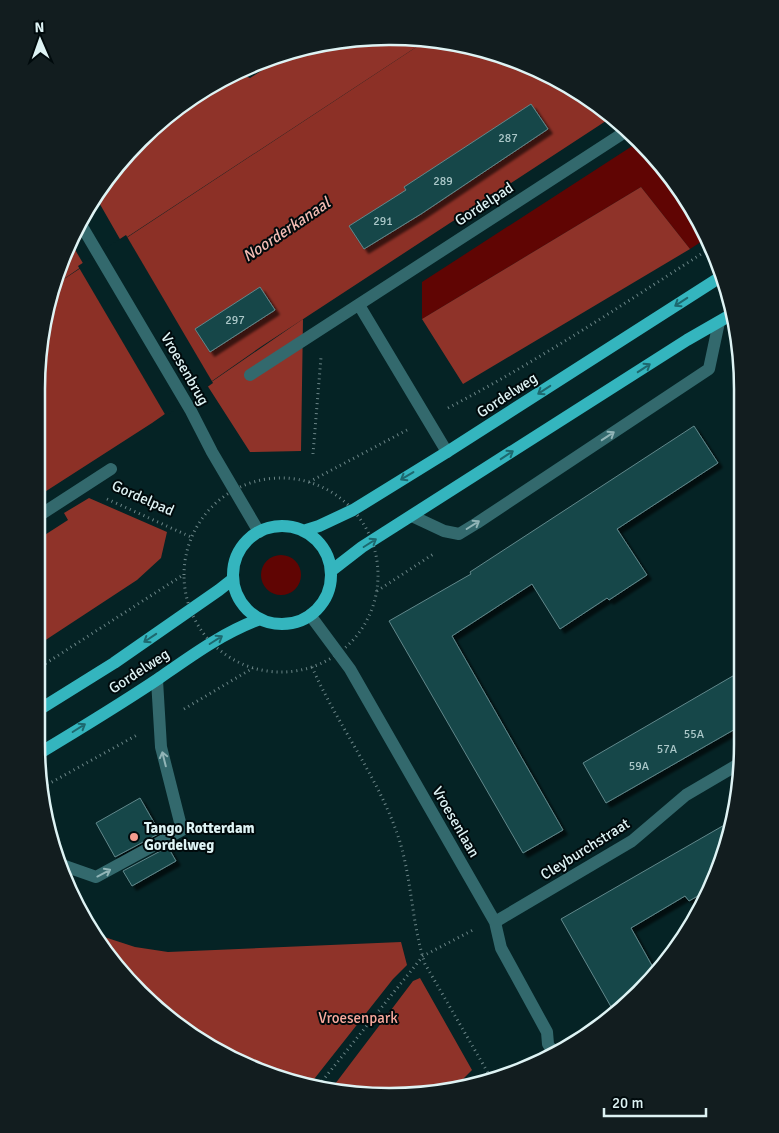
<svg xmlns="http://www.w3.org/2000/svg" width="779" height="1133" font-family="Signika,sans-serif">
  <defs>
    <filter id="shadow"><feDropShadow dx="4.5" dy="4.5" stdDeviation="1" flood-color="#0009"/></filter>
  </defs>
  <rect width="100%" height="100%" fill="#052325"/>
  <path fill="#600503" d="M640,141L683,193L707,238L690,249L641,187L422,319V282Z
    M261 575a20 20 0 1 1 40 0a20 20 0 1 1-40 0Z"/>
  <path fill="#8f3329" d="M389,36L427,40L121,241L97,199L140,140L193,96L240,71L245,76L250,78L289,53L320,43Z
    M641,187L690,249L463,384L422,319Z
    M70,241L84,265L55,285Z
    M303,319L301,451L250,452L207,385Z
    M89,498L167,532L161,558L137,580L38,645L40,538L68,520L64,513Z
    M92,933L135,947L168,952L401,942L407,965L393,979L311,1083L255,1070L174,1024L96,940Z
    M420,978L472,1070L460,1082L447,1091L366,1096L332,1088L413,981Z"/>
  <path fill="#8c3026" d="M427,40L458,43L524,63L586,96L612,117L262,346L152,423L40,495L43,321L55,285Z"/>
  <path fill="#052325" d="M126,235L213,383L166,416L78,266Z"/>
  <path fill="#164649" stroke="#61888b" filter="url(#shadow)" d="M531,104L548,129L421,214L364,249L349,226L406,190L404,187Z
    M260,287L275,310L210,352L195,329Z
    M694,426L718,463L617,529L647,575L609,600L607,598L560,629L532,584L452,636L563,830L523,853L389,621L471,574L470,572Z
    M738,673L737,728L606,803L583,763Z
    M140,798L160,833L115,857L96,823Z
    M733,820L710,889L689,901L685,896L631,928L655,971L639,993L614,1012L561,919Z
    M168,847L176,861L132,886L123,871Z"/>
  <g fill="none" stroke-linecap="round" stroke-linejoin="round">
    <path stroke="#6c8688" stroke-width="3" stroke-dasharray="1 4" stroke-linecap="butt" d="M448,408C540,360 625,303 712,247
      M313,454L321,357
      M184 575a97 97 0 1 1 194 0a97 97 0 1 1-194 0Z
      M309,482L407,430
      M107,499L191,537
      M377,591L435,553
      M312,667C337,724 376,774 397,833C412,875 411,922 425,964L491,1078
      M37,669L183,575
      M184,709L253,668
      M43,787L137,735
      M319,1085L423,956L473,930"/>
    <path stroke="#33696d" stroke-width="12" d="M80,223L191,411L212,452L259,532
      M359,305L447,452
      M250,375L628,130
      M40,515L111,469
      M412,516L444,531L459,534L477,523L709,369L719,322
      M310,615L350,669L495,922L501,948L547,1032L548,1044L554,1054
      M59,864L96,877L182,830L161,747L157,680
      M495,922L632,841L686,795L737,765"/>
    <path stroke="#34b5be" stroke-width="12" d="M233 575a49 49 0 1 1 98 0a49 49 0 1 1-98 0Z
      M303,531L319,526L353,510L447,452L722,276
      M331,571L362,547L687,340L734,313
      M37,711L114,663L219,590L233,579
      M38,754C78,730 119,705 158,679C191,656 222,633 260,619"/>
  </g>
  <defs><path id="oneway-shaft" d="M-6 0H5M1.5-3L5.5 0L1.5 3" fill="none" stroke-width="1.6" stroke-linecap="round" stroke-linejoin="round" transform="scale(1.25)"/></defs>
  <g stroke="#1d686e">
    <use href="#oneway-shaft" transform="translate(681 302) rotate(147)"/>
    <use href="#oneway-shaft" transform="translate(644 368) rotate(-33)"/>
    <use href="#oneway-shaft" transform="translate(544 390) rotate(147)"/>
    <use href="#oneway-shaft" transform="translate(507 455) rotate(-33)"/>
    <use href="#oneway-shaft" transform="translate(407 476) rotate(149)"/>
    <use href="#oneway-shaft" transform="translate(370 543) rotate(-32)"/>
    <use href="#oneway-shaft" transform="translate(150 638) rotate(146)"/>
    <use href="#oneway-shaft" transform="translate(216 640) rotate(-32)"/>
    <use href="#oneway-shaft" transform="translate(79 728) rotate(-32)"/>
  </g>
  <g stroke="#91b5b7">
    <use href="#oneway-shaft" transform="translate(608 436) rotate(-33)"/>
    <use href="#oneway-shaft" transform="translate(473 525) rotate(-32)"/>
    <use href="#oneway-shaft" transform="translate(164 759) rotate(-104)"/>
    <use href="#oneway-shaft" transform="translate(104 873) rotate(-28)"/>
  </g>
  <circle fill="#f59d8f" stroke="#000a0c" stroke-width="2" cx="134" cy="837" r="5"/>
  <g text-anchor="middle" stroke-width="4" stroke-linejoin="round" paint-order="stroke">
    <g font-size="12" fill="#acc8c9">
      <text x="508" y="142">287</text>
      <text x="443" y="185">289</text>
      <text x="383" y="225">291</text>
      <text x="235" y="324">297</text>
      <text x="694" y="738">55A</text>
      <text x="667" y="753">57A</text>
      <text x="639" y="770">59A</text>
    </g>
    <g font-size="15" fill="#def3f4" stroke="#000a0c">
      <text transform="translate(484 204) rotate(-33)" y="5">Gordelpad</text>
      <text transform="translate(185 369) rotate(60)" y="5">Vroesenbrug</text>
      <text transform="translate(507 395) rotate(-33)" y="5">Gordelweg</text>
      <text transform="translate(143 498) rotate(24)" y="5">Gordelpad</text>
      <text transform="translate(139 671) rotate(-33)" y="5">Gordelweg</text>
      <text transform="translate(456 822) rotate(60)" y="5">Vroesenlaan</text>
      <text transform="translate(585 849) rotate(-32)" y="5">Cleyburchstraat</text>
    </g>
    <g font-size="15" font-weight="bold" fill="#def3f4" stroke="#000a0c" text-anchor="start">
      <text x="144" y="833">Tango Rotterdam<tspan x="144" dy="17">Gordelweg</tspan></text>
    </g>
    <g font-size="15" fill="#f8aa9e" stroke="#000a0c">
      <text x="358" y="1023">Vroesenpark</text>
    </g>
    <g font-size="16" font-style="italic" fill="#f2bcb4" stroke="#000a0c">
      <text transform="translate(286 229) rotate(-34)" y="6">Noorderkanaal</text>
    </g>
  </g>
  <path d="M0 0H779V1133H0ZM389 45H390A344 344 0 0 1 734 389V744A344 344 0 0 1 390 1088H389A344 344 0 0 1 45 744V389A344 344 0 0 1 389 45Z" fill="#121d1f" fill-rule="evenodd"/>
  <path fill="none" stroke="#def3f4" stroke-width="2.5" d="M389 45H390A344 344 0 0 1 734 389V744A344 344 0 0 1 390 1088H389A344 344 0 0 1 45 744V389A344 344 0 0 1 389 45Z"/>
  <g transform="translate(40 40) rotate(358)" stroke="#000a0c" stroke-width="4" paint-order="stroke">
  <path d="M0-4L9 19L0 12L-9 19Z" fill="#def3f4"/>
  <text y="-8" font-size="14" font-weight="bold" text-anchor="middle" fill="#def3f4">N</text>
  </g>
  <path d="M604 1108v8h102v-8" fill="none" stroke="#def3f4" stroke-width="2.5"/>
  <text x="612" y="1108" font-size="15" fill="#def3f4" stroke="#000a0c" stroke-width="4" paint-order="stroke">20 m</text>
</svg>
